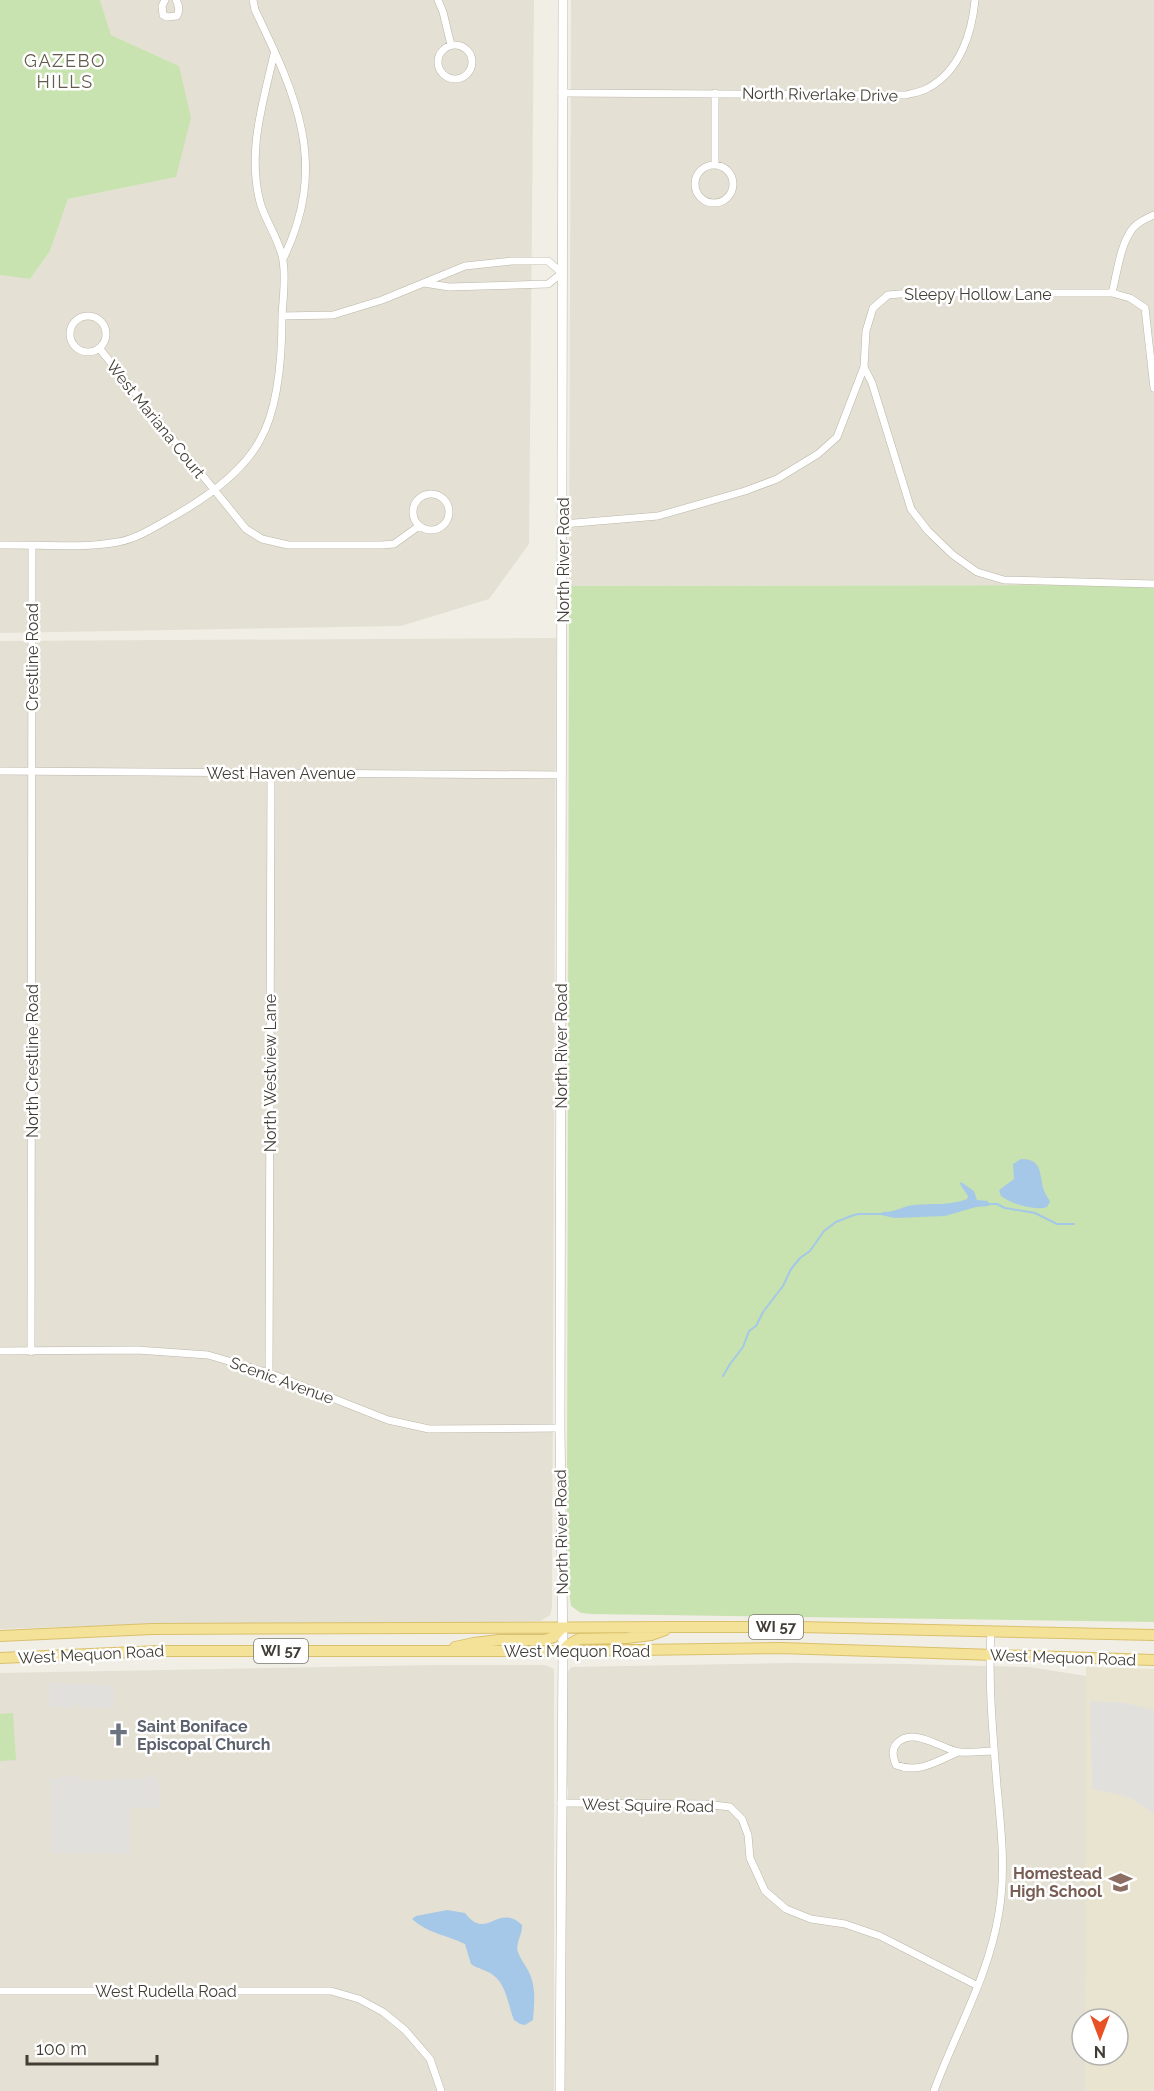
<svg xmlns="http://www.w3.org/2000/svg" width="1154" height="2091" font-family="Raleway,sans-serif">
  <rect width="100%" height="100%" fill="#f1eee5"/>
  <path fill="#e4e0d3" d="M100,0H534L529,544L489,599L401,626L0,633V275L30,279L50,251L68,199L176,177L179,66L111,35Z
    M571,0H1154V585L569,586Z
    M556,638L552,1608L550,1615L541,1621L416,1624L187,1623L0,1629V641Z
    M793,1663L904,1664L1029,1667L1086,1676V2019H1082V2055H1086V2091H565L566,1834L568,1792L566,1772V1674L571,1667Z
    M435,1665H545L554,1669V2091H0V1673Z"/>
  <path fill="#e9e4d0" d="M1086,1667L1154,1669V2091H1085V2055H1118V2019H1085Z"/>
  <path fill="#c8e2b0" d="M0,0H100L111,35L179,66L191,118L176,177L68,199L50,251L30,279L0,275Z
    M1154,585V1622L592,1614L581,1613L571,1606L568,1582L567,1506L569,586Z
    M13,1713L16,1760L0,1761V1714Z"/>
  <path fill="#e2e0dd" d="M49,1683L114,1685V1708H85L76,1704L73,1708L49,1707Z
    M1090,1701L1126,1703L1154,1710V1814L1132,1799L1108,1792L1092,1790Z
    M150,1772L159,1780L160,1808H130V1854L51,1853L50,1778L59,1779L64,1774L88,1780L135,1779L148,1776Z"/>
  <path fill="#a5c8e9" d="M1021,1159C1045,1159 1038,1177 1045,1193C1046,1196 1049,1198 1050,1202L1047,1207C1035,1211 1011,1204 1001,1196L999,1190L1014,1179L1013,1164Z
    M961,1182L974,1191L977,1200L988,1201L989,1206L976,1207L945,1216L895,1218L881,1215L882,1212C895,1213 902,1206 914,1205C933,1203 949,1206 967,1199L968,1196L960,1184Z
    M447,1910L465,1913C487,1942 497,1902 522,1925C523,1934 515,1943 518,1952C521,1961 528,1968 531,1977C536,1991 534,2005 533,2020L525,2025L520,2024L514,2020C508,2006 507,1985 493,1975C487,1970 478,1969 471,1964L465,1944C447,1935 429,1934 412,1919L416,1916Z"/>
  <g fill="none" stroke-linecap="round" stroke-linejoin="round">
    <path stroke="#a5c8e9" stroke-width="2" d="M989,1204H997L1005,1208L1035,1213L1057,1224H1074
      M723,1376L730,1364L743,1347L749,1331L756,1326L763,1312L783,1286L791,1269L800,1258L810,1251L824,1231L836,1222L851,1216L858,1214H881"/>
    <defs>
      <path id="minor" d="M165,0L162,6L163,15L167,17L177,16C180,10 179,5 176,0
        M253,0L255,10C297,97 329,165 283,259
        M438,0L443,12L451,45
        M438 62a17 17 0 1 1 34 0a17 17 0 1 1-34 0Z
        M562,93L906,95C913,93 922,92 928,88C960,71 972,33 975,0
        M715,93V165
        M695 184a19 19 0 1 1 38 0a19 19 0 1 1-38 0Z
        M1112,293C1117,274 1120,244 1133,228C1138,222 1147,218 1154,215
        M282,316L333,315L382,300L465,266L512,261H548L562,273L548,284L449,287L424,283
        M70 334a18 18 0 1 1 36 0a18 18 0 1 1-36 0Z
        M99,348L246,529L262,539L288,545H382L394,544L419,526
        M864,367L872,383L911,509L928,531L953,555L977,572L1004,580L1154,584
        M413 512a18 18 0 1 1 36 0a18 18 0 1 1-36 0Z
        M563,524L658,516L745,491L777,479L818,454L837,437L864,367L866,331L873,308L888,295L911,293H1112L1130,298L1145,308L1154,388
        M0,545C39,544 80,549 118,542C139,538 158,525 176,515C207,497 243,472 260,440C279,407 282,353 282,316C283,298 286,278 283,261C281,242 265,221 260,202C247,151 263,103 274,54
        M0,771L562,775
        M0,1351L137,1350L208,1355L269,1373L388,1420L429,1429L560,1428
        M31,1352L32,545
        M269,1373L271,773
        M958,1752C938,1761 918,1774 896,1765C893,1757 891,1750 897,1743C914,1726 942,1750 960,1752C971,1753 983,1751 994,1751
        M561,1803L705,1804L730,1807L742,1819L748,1835L750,1858L765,1891L786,1909L811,1919L845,1924L880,1936L978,1986
        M0,1991H331L359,1999L383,2012L405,2030L430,2059L441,2091
        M934,2091C956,2031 989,1976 999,1912C1006,1871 1001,1827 997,1786C993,1735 988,1682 991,1631"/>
      <path id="tertiary" d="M560,2091L563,1651L560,1428L563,0"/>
      <path id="primary" d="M0,1636L152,1629L674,1627H800L1154,1635
        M455,1647L474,1643L499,1640H544L554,1637L562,1628
        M563,1651L568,1645L579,1639L627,1638L651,1635L665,1630
        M0,1658L159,1651H563L780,1648L1154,1660"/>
    </defs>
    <use href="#minor" stroke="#bbb6a8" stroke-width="8"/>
    <use href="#tertiary" stroke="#bbb6a8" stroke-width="10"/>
    <use href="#primary" stroke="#d9c06b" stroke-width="12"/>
    <use href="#minor" stroke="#fff" stroke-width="7"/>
    <use href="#tertiary" stroke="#fff" stroke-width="9"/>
    <use href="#primary" stroke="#f5e299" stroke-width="10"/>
  </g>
  <defs>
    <symbol id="church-bare" viewBox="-9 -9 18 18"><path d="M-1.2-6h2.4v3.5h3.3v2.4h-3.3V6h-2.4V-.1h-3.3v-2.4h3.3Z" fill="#6b7280" stroke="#fff" stroke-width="2.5" paint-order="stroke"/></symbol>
    <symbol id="school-bare" viewBox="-9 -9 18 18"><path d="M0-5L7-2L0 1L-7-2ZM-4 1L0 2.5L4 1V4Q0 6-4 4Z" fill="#8d6e63" stroke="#fff" stroke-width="2.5" paint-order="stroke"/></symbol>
  </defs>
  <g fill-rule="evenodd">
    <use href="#church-bare" x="102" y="1718" width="33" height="33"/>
    <use href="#school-bare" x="1104" y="1866" width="33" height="33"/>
  </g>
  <g text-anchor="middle" stroke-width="5" stroke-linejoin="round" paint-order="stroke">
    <g fill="#fff" stroke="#7b7872" stroke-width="1.5">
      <rect x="749" y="1615" width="54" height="24" rx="4.5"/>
      <rect x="254" y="1639" width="54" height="24" rx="4.5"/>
    </g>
    <g font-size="15" font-weight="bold" fill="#423e35">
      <text x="776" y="1632">WI 57</text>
      <text x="281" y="1656">WI 57</text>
    </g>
    <g font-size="16" fill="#423e35" stroke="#fff">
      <text transform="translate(820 94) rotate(1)" y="6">North Riverlake Drive</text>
      <text x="978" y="300">Sleepy Hollow Lane</text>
      <text transform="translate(156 419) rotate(51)" y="6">West Mariana Court</text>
      <text transform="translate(563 560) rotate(-90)" y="6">North River Road</text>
      <text transform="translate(32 657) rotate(-90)" y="6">Crestline Road</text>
      <text x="281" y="779">West Haven Avenue</text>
      <text transform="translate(561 1046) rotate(-90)" y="6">North River Road</text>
      <text transform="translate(32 1061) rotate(-90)" y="6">North Crestline Road</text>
      <text transform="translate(270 1073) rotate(-90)" y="6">North Westview Lane</text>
      <text transform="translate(282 1380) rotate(20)" y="6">Scenic Avenue</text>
      <text transform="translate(561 1532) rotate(-91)" y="6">North River Road</text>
      <text x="577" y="1657">West Mequon Road</text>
      <text transform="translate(91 1654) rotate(-3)" y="6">West Mequon Road</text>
      <text transform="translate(1063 1657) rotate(2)" y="6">West Mequon Road</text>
      <text transform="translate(648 1805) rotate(1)" y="6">West Squire Road</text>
      <text x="166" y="1997">West Rudella Road</text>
    </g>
    <g font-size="16" font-weight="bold" fill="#5b616d" stroke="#fff" text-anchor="start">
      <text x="137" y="1732">Saint Boniface<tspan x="137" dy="18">Episcopal Church</tspan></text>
    </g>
    <g font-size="16" font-weight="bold" fill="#785e54" stroke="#fff" text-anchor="end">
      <text x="1102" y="1879">Homestead<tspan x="1102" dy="18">High School</tspan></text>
    </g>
    <g font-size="18" letter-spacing="1.5" fill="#645d4d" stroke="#fff">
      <text x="65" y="67">GAZEBO<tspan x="65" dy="21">HILLS</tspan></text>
    </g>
  </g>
  <g transform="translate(1100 2037) rotate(180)"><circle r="28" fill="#ffffff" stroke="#b3b2ae" stroke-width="1.5"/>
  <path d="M0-4.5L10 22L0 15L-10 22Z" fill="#e75125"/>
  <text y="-9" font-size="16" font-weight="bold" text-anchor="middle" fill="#423e35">N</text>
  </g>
  <path d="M27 2055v9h130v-9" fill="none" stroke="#423e35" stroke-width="3"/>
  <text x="36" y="2055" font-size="18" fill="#423e35" stroke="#ffffff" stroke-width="4.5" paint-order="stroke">100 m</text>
</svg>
